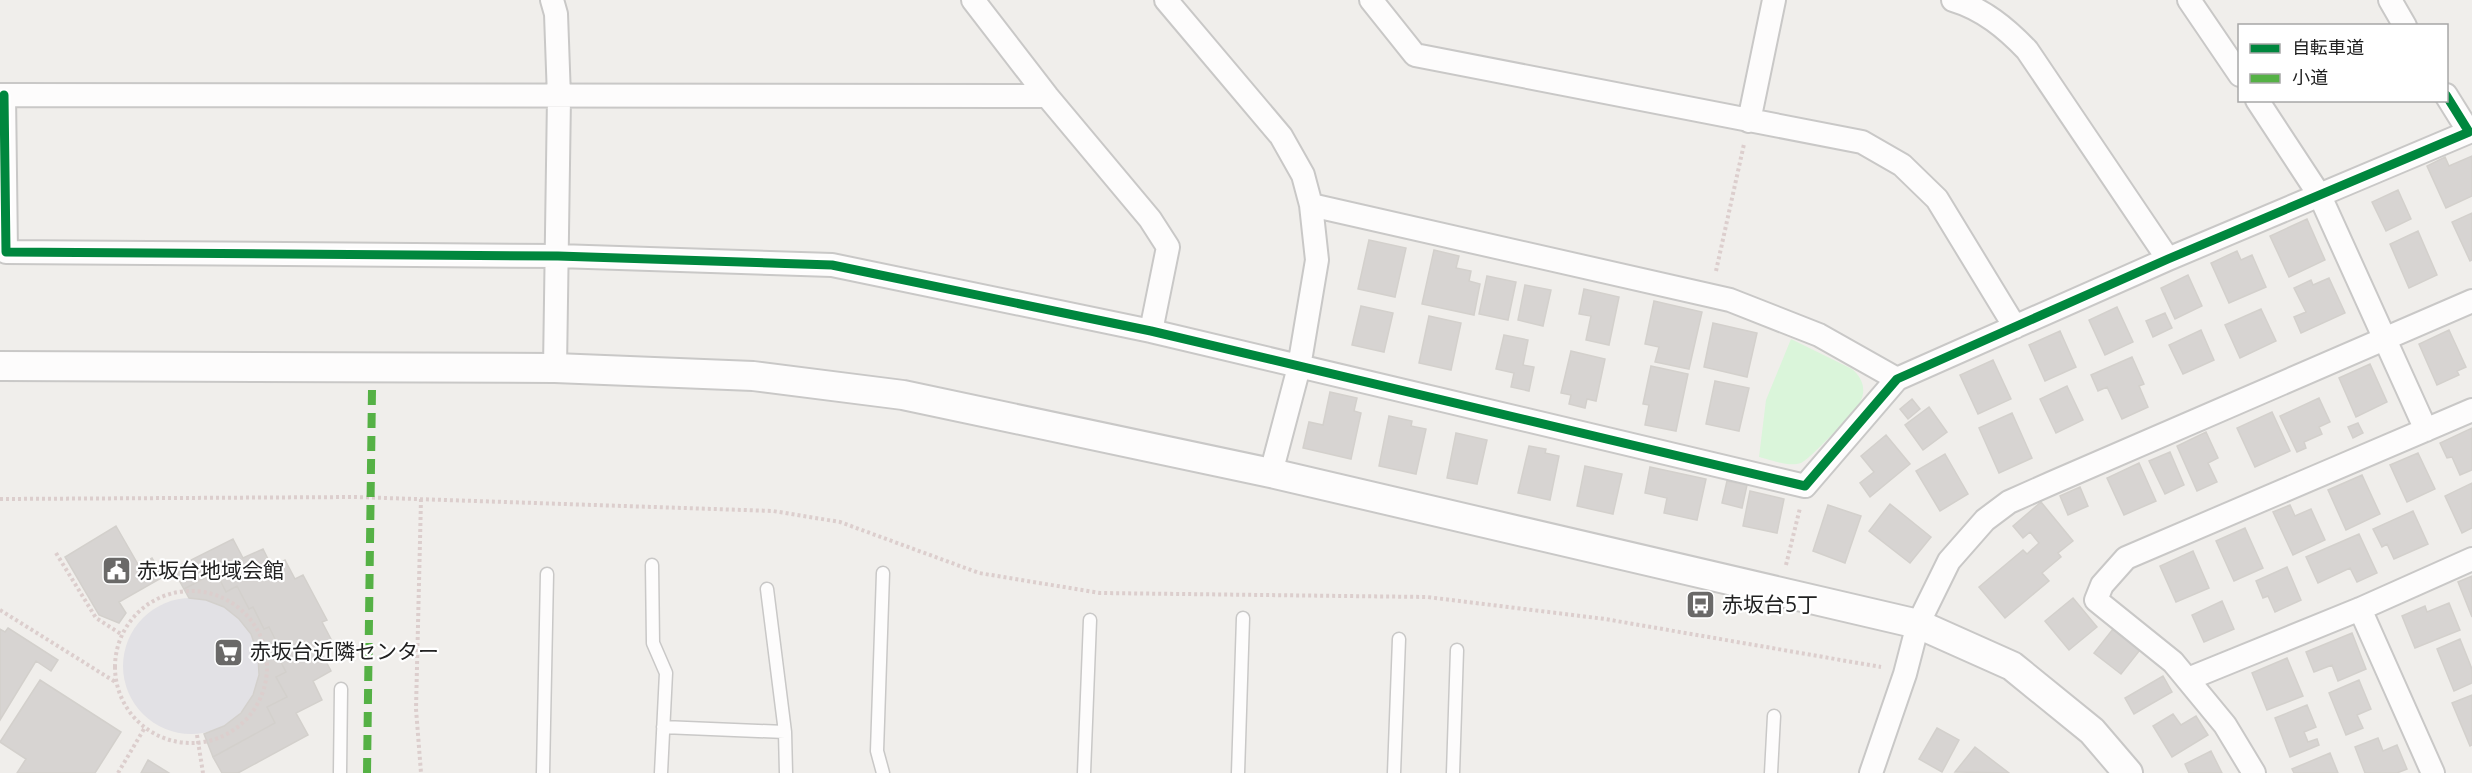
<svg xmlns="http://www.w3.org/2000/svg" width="2472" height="773" font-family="'Open Sans','Noto Sans JP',sans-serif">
  <rect width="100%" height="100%" fill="#f0eeeb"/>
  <path fill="#daf5da" d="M1791,339L1852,369C1862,377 1867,390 1860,402C1856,411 1808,461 1801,463C1789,467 1771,460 1759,457L1766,400Z"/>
  <path fill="#e2e1e5" d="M123 666a68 68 0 1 1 136 0a68 68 0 1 1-136 0Z"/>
  <path fill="#d7d4d2" stroke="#d3d0cc" stroke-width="1.5" d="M2472,156V196L2446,208L2427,166L2445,157L2449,166Z
    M2398,190L2411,219L2386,231L2372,202Z
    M2472,213V260L2470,261L2452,222Z
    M2307,219L2325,260L2289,277L2270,236Z
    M2418,231L2437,275L2409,288L2390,244Z
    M1369,240L1406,248L1395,297L1358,289Z
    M1434,250L1459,256L1456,268L1471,271L1469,281L1480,284L1474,315L1422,304Z
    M2237,251L2241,260L2252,255L2266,287L2229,303L2211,263Z
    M2188,275L2202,306L2175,319L2161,288Z
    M1487,276L1516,282L1508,320L1479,314Z
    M2329,278L2345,313L2301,333L2294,317L2306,312L2294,288L2311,280L2313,285Z
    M1525,285L1551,290L1543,326L1518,320Z
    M1584,289L1619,297L1609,345L1586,340L1591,316L1579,314Z
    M1654,301L1702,312L1689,369L1655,362L1659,347L1645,344Z
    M1361,306L1393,313L1384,352L1352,345Z
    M2117,307L2133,342L2105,355L2089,320Z
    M2261,309L2276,341L2240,358L2225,325Z
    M2165,313L2172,328L2153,337L2146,321Z
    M1429,316L1461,323L1451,370L1419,363Z
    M1713,323L1757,333L1747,377L1704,367Z
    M2201,330L2214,360L2183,374L2169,345Z
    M2449,330L2466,367L2457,371L2459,375L2437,385L2419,344Z
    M2060,331L2076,367L2045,381L2029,345Z
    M1504,335L1528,340L1523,365L1534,367L1529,391L1511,387L1514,373L1496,369Z
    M1571,351L1605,359L1596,401L1587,399L1585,408L1569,404L1571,395L1561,393Z
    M2132,357L2144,384L2139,386L2148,407L2122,419L2107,387L2098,391L2091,375Z
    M1993,360L2011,399L1978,414L1960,375Z
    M2370,364L2387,402L2356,417L2339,378Z
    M1651,366L1688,374L1676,431L1645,425L1649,405L1643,404Z
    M1715,381L1749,388L1739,431L1706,424Z
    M2067,386L2083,420L2056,433L2040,399Z
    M1330,392L1357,398L1354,411L1361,413L1351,459L1303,448L1309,422L1323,425Z
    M2319,398L2330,422L2319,427L2322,434L2304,442L2306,448L2297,452L2280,416Z
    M1912,399L1920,409L1908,419L1900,409Z
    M1929,407L1947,432L1923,450L1905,425Z
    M2272,412L2290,451L2255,467L2237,428Z
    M2012,413L2032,458L1999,473L1979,428Z
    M1389,416L1412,421L1411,426L1426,429L1416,474L1379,466Z
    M2358,423L2363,433L2353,438L2348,427Z
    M2472,428V470L2460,475L2452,457L2447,458L2440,443Z
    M2206,432L2218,458L2208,463L2217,482L2197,491L2177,446Z
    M1456,433L1487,440L1477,484L1447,478Z
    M1886,435L1910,464L1870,497L1860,483L1874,472L1861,456Z
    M1529,446L1546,449L1545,453L1559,456L1550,500L1518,493Z
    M2170,452L2184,485L2165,494L2149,461Z
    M2418,453L2435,489L2407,502L2390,465Z
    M1945,454L1968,494L1940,511L1916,471Z
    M2139,463L2156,501L2124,515L2107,478Z
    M1585,466L1622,474L1613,514L1577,506Z
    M1650,467L1706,479L1697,520L1664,513L1667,498L1645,493Z
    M2362,475L2380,514L2346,530L2328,490Z
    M1727,481L1747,485L1742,508L1722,503Z
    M2472,483V528L2462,533L2445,496Z
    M2080,487L2088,506L2068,515L2060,496Z
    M1750,491L1784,499L1777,533L1743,526Z
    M2041,502L2073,541L2058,553L2061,557L2042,573L2049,581L2005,618L1979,587L2023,550L2027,554L2039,543L2030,532L2023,538L2013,526Z
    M1890,504L1931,537L1910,563L1869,531Z
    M1828,505L1861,516L1845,563L1813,551Z
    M2290,505L2295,516L2311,509L2325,540L2293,555L2273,512Z
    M2413,511L2428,544L2394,559L2387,544L2382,547L2373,529Z
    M116,526L139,566L152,558L163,577L119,602L126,613L119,623L99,615L65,557Z
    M2245,528L2263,568L2234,581L2216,541Z
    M2359,534L2377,573L2357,582L2350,568L2318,583L2306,557Z
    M233,539L243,558L263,549L272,567L285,560L295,579L303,575L327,620L322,622L333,643L320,650L331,671L313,681L322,700L296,713L308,735L238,773H222L213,757L275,723L267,707L287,697L276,677L286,672L274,649L279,647L269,627L264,629L253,607L249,609L237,586L226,592L216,572L184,589L173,569Z
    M2193,551L2209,588L2176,602L2160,566Z
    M2287,567L2301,600L2275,612L2268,596L2263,598L2256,581Z
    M216,572L226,592L237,586L249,609L253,607L264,629L269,627L279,647L274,649L286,672L276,677L287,697L267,707L275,723L213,757L204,734L224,726L241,713L253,695L259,675L258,654L251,634L239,619L224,607L206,600L189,598L184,589Z
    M2472,576V617L2458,582Z
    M2073,598L2097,627L2069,650L2045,621Z
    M2222,601L2234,629L2204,642L2192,615Z
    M2449,603L2460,630L2415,648L2402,616L2425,606L2427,612Z
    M8,628L58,660L51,671L36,661L0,720V629L5,632Z
    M2113,629L2140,650L2121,674L2094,653Z
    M2352,633L2366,669L2338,681L2332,665L2314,672L2306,652Z
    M2460,639L2472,669V683L2454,691L2437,649Z
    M2287,658L2303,696L2267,710L2252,673Z
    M2163,676L2172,692L2134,714L2125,698Z
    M40,680L121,732L95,773H17L26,759L0,742Z
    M2359,680L2371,709L2357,715L2363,728L2346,735L2329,693Z
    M2472,695V745L2470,746L2452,703Z
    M2307,705L2316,727L2304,732L2308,742L2317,739L2319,745L2290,757L2275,718Z
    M2173,714L2181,725L2196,716L2208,735L2172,757L2153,726Z
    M1937,728L1959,740L1942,772L1919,759Z
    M2378,738L2383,751L2397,745L2407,769L2397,773H2365L2355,747Z
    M1975,747L2009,773L1955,772Z
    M2211,751L2222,773H2189L2185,764Z
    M2330,753L2338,773H2294L2292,769Z
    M148,760L169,773H141Z"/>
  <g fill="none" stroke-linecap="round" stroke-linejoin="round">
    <defs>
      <path id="service" d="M652,565L653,643L666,673L661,773
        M767,589L785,732L786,773
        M663,727L785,732
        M340,773L341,689
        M543,773L547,574
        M883,773L877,751L883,573
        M1084,773L1090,620
        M1238,773L1243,618
        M1394,773L1399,639
        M1453,773L1457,650
        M1771,773L1774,716"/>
      <path id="minor" d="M552,0L556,14L559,97L555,368
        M973,0L1047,96L1150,219L1168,247L1151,331
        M1166,0L1281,136L1303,175L1311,205L1317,260L1299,367L1271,473
        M1371,0L1415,55L1862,142L1902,165L1937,199L2015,327
        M1953,0C1983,9 2006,28 2027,50L2168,259
        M2189,0L2240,75
        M2390,0L2405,26
        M0,95L1047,96
        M4,95L6,252L558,256L832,265L1151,331L1805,486L1897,379L2168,259L2469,132L2446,95
        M2257,100L2320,196L2426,430
        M1749,121L1774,0
        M1311,205L1730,300L1819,335L1897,379
        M2360,609L2433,773
        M2188,679L2360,609L2472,559
        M1871,773L1905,674L1918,624L1949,561L1985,520L2009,502L2054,482L2472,301
        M2254,773L2225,725L2173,662L2096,600L2102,585L2126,558L2472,410"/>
      <path id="tertiary" d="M0,366L555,368L753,376L903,395L1271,473L1918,624L2012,666L2092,731L2128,773"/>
    </defs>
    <use href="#service" stroke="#c9c8c7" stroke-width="15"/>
    <use href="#minor" stroke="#c9c8c7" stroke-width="26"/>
    <use href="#tertiary" stroke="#c9c8c7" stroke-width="32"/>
    <path stroke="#dccecd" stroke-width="4" stroke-dasharray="3 3" stroke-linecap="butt" d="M1716,271L1744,144
      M0,499L356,497L773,511L840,522L979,573L1100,593L1427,597L1605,619L1881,667
      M421,499L416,709L421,773
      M56,553L96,618L121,634
      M1786,565L1800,508
      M115 667a76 76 0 1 1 152 0a76 76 0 1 1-152 0Z
      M0,610L117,683
      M197,735L203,773
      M118,773L144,729"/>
    <use href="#service" stroke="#fdfcfc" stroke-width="12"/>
    <use href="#minor" stroke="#fdfcfc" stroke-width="22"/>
    <use href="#tertiary" stroke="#fdfcfc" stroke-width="28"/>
    <path stroke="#55b145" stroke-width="8" stroke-dasharray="15 8" stroke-linecap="butt" d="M367,773L372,390"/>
    <defs>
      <path id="cycleway" d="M4,95L6,252L558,256L832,265L1151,331L1805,486L1897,379L2168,259L2469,132L2446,95"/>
    </defs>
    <use href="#cycleway" stroke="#fff" stroke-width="13"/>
    <use href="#cycleway" stroke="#00873e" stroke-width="9"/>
  </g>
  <defs>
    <symbol id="civic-square" viewBox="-11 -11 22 22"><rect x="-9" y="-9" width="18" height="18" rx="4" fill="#6a6968" stroke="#fff"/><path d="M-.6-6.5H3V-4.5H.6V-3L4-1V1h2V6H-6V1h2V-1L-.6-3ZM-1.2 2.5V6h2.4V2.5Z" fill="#fff"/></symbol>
    <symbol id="bus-square" viewBox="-11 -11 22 22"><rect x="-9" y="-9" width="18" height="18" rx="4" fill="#6a6968" stroke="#fff"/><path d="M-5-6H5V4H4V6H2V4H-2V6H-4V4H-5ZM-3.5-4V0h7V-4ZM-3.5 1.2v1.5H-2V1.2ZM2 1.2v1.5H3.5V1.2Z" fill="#fff"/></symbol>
    <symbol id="supermarket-square" viewBox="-11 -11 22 22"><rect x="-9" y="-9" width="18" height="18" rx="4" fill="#6a6968" stroke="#fff"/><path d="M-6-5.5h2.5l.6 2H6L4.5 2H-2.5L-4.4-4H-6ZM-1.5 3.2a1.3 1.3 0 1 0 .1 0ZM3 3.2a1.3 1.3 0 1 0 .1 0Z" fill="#fff"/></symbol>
  </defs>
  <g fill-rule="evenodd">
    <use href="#civic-square" x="100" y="554" width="33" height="33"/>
    <use href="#bus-square" x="1684" y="588" width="33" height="33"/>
    <use href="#supermarket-square" x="212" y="636" width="33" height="33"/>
  </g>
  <g text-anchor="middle" stroke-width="4.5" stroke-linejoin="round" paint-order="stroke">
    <g font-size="21" fill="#222" stroke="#fff" text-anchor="start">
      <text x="137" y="578">赤坂台地域会館</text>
      <text x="1722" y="612">赤坂台5丁</text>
      <text x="250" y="659">赤坂台近隣センター</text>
    </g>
  </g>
  <rect x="2238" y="24" width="210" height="78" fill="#ffffff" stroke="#a7a7a7" stroke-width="1.5"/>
  <rect x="2250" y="44" width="30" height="9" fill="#00873e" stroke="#a7a7a7" stroke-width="1.5"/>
  <text x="2292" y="54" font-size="18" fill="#222222">自転車道</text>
  <rect x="2250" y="74" width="30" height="9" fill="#55b145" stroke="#a7a7a7" stroke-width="1.5"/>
  <text x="2292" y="84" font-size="18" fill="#222222">小道</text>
</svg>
